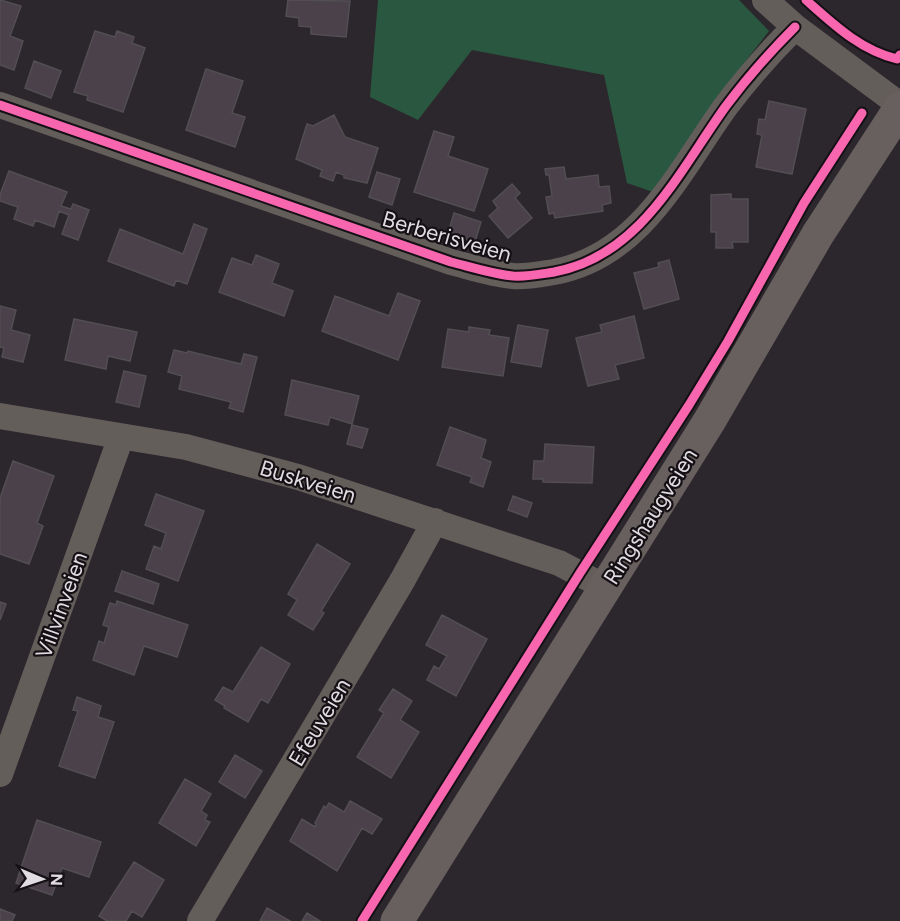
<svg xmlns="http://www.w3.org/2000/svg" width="900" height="921" font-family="Figtree,sans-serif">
  <rect width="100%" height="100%" fill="#2c272d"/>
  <path fill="#2a573f" d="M378,0H739L769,31L716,99L653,192L627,183L604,75L472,50L418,120L370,97Z"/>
  <path fill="#4a414b" stroke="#524e52" stroke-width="1.5" d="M0,0L21,6L10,36L23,41L14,70L0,65Z
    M288,0L350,1L346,37L311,34V27L299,26V18L286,16Z
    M95,31L115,37L117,31L134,37L132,43L145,48L123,112L87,100L88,96L74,92Z
    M34,61L61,71L51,98L25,88Z
    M206,69L243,81L232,113L245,117L235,147L186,130Z
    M769,101L806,109L792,174L756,167L762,135L757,134L759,119L765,120Z
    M334,115L345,137L378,148L367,183L344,178V175L336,172L333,181L320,176L322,170L296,159L307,124L313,126Z
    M434,131L454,137L448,156L488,169L474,211L414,192Z
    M564,167L566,179L598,175L599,187L609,186L611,203L602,205L603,211L555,218L554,213L549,214L546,197L552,196L549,175H546L545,169Z
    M9,171L67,192L61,206L71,209L73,204L89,210L78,240L62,234L69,215L59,211L54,227L35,220L33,226L14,219L18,207L0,201V195Z
    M377,172L400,179L392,205L369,197Z
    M512,184L520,193L515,198L532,218L508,238L489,216L498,208L493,201Z
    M731,194V199H748V242H732L733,248H716V232H711V195Z
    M454,213L481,222L473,248L446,240Z
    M194,224L207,229L187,284L176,280L174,286L108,261L120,229L183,254Z
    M256,255L279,264L272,283L293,291L284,316L219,292L232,258L252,265Z
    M669,260L679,299L644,309L634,273L659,267L658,263Z
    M398,293L420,301L398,360L322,331L335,296L389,316Z
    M0,306L16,310L11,330L30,335L23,362L2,357L4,348L0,347Z
    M634,316L644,358L615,365L619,379L588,386L576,338L602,332L600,325Z
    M74,319L137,332L130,361L108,356L106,369L65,360Z
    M518,325L548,330L541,367L511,362Z
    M469,327L490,330L489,335L509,338L503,376L442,367L448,329L469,332Z
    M174,350L187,353L188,351L241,364L244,354L257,357L243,412L229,408L231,402L179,389L182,376L168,372Z
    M124,371L146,376L139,407L116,402Z
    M292,380L359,396L352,424L330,417L328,425L285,415Z
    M352,425L368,429L362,448L347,444Z
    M450,427L486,440L481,458L491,462L483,487L470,482L472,477L437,465Z
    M545,444L594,447L592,483L543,482V479H533L534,461H544Z
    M13,461L54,476L37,523L43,526L29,564L0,554V498Z
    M156,494L204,511L178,581L146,569L154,546L161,549L166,533L145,525Z
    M513,496L532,503L527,517L508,510Z
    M317,544L350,564L321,611L324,613L313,630L288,615L297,600L288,594Z
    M122,571L159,584L153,604L115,591Z
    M117,601L188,625L177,657L144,646L134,675L93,660L99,641L104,643L109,627L103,625L110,603L116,605Z
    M0,602L6,604L0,620Z
    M442,615L487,639L456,696L427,680L434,666L439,669L447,656L426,645Z
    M261,647L290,664L268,703L261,699L248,722L224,708L225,706L215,700L223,687L233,692Z
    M393,689L412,701L400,720L419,732L391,778L357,757L384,713L379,710Z
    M77,697L101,706L98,717L114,722L95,778L59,766L78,711L73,710Z
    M235,755L262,771L245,798L219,782Z
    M185,779L211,794L201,811L207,815L205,820L210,822L196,846L159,823Z
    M350,801L382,819L372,834L362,828L337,871L290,841L302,819L315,827L316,824L315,823L324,806L326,808L329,803L344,812Z
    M37,820L101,842L89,877L62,868L52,895L16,883Z
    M134,862L164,880L142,917L132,911L126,921H107L99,916Z
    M267,908L290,921H260Z
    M0,909L15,915L12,921H0Z
    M307,913L320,921H302Z"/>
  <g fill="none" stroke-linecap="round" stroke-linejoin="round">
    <path stroke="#645e5b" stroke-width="26" d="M765,0L795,27L900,105
      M0,105L451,262C471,267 492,274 513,276C527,277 541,274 554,272C641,256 679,171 726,106C747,78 770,52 795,27
      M0,416L186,447L298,477L559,563L605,587
      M0,774L121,437
      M200,921L402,581L435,521"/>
    <path stroke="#68605e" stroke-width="33" d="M397,921L710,420L818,234L900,108"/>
    <defs>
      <path id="cycleway" d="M806,0C833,24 860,50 897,59L900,55
        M0,105L451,262C471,267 492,274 513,276C527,277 541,274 554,272C641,256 679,171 726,106C747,78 770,52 795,27
        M362,921L580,573L689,405L728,341L804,203L862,113"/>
    </defs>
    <use href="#cycleway" stroke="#141014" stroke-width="13"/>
    <use href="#cycleway" stroke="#f766af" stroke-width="9"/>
  </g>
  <g text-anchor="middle" stroke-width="4.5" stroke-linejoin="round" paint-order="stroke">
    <g font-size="22" fill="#e1dbe2" stroke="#141014">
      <text transform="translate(447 236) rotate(16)" y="8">Berberisveien</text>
      <text transform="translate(308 481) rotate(17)" y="8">Buskveien</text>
      <text transform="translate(650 516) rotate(-58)" y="8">Ringshaugveien</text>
      <text transform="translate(61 605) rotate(-70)" y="8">Villvinveien</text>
      <text transform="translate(319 722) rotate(-59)" y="8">Efeuveien</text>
    </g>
  </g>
  <g transform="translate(42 879) rotate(92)" stroke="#141014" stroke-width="4.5" paint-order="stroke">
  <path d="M0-4.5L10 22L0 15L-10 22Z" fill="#e1dbe2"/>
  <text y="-9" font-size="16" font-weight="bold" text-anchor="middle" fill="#e1dbe2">N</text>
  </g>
</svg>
